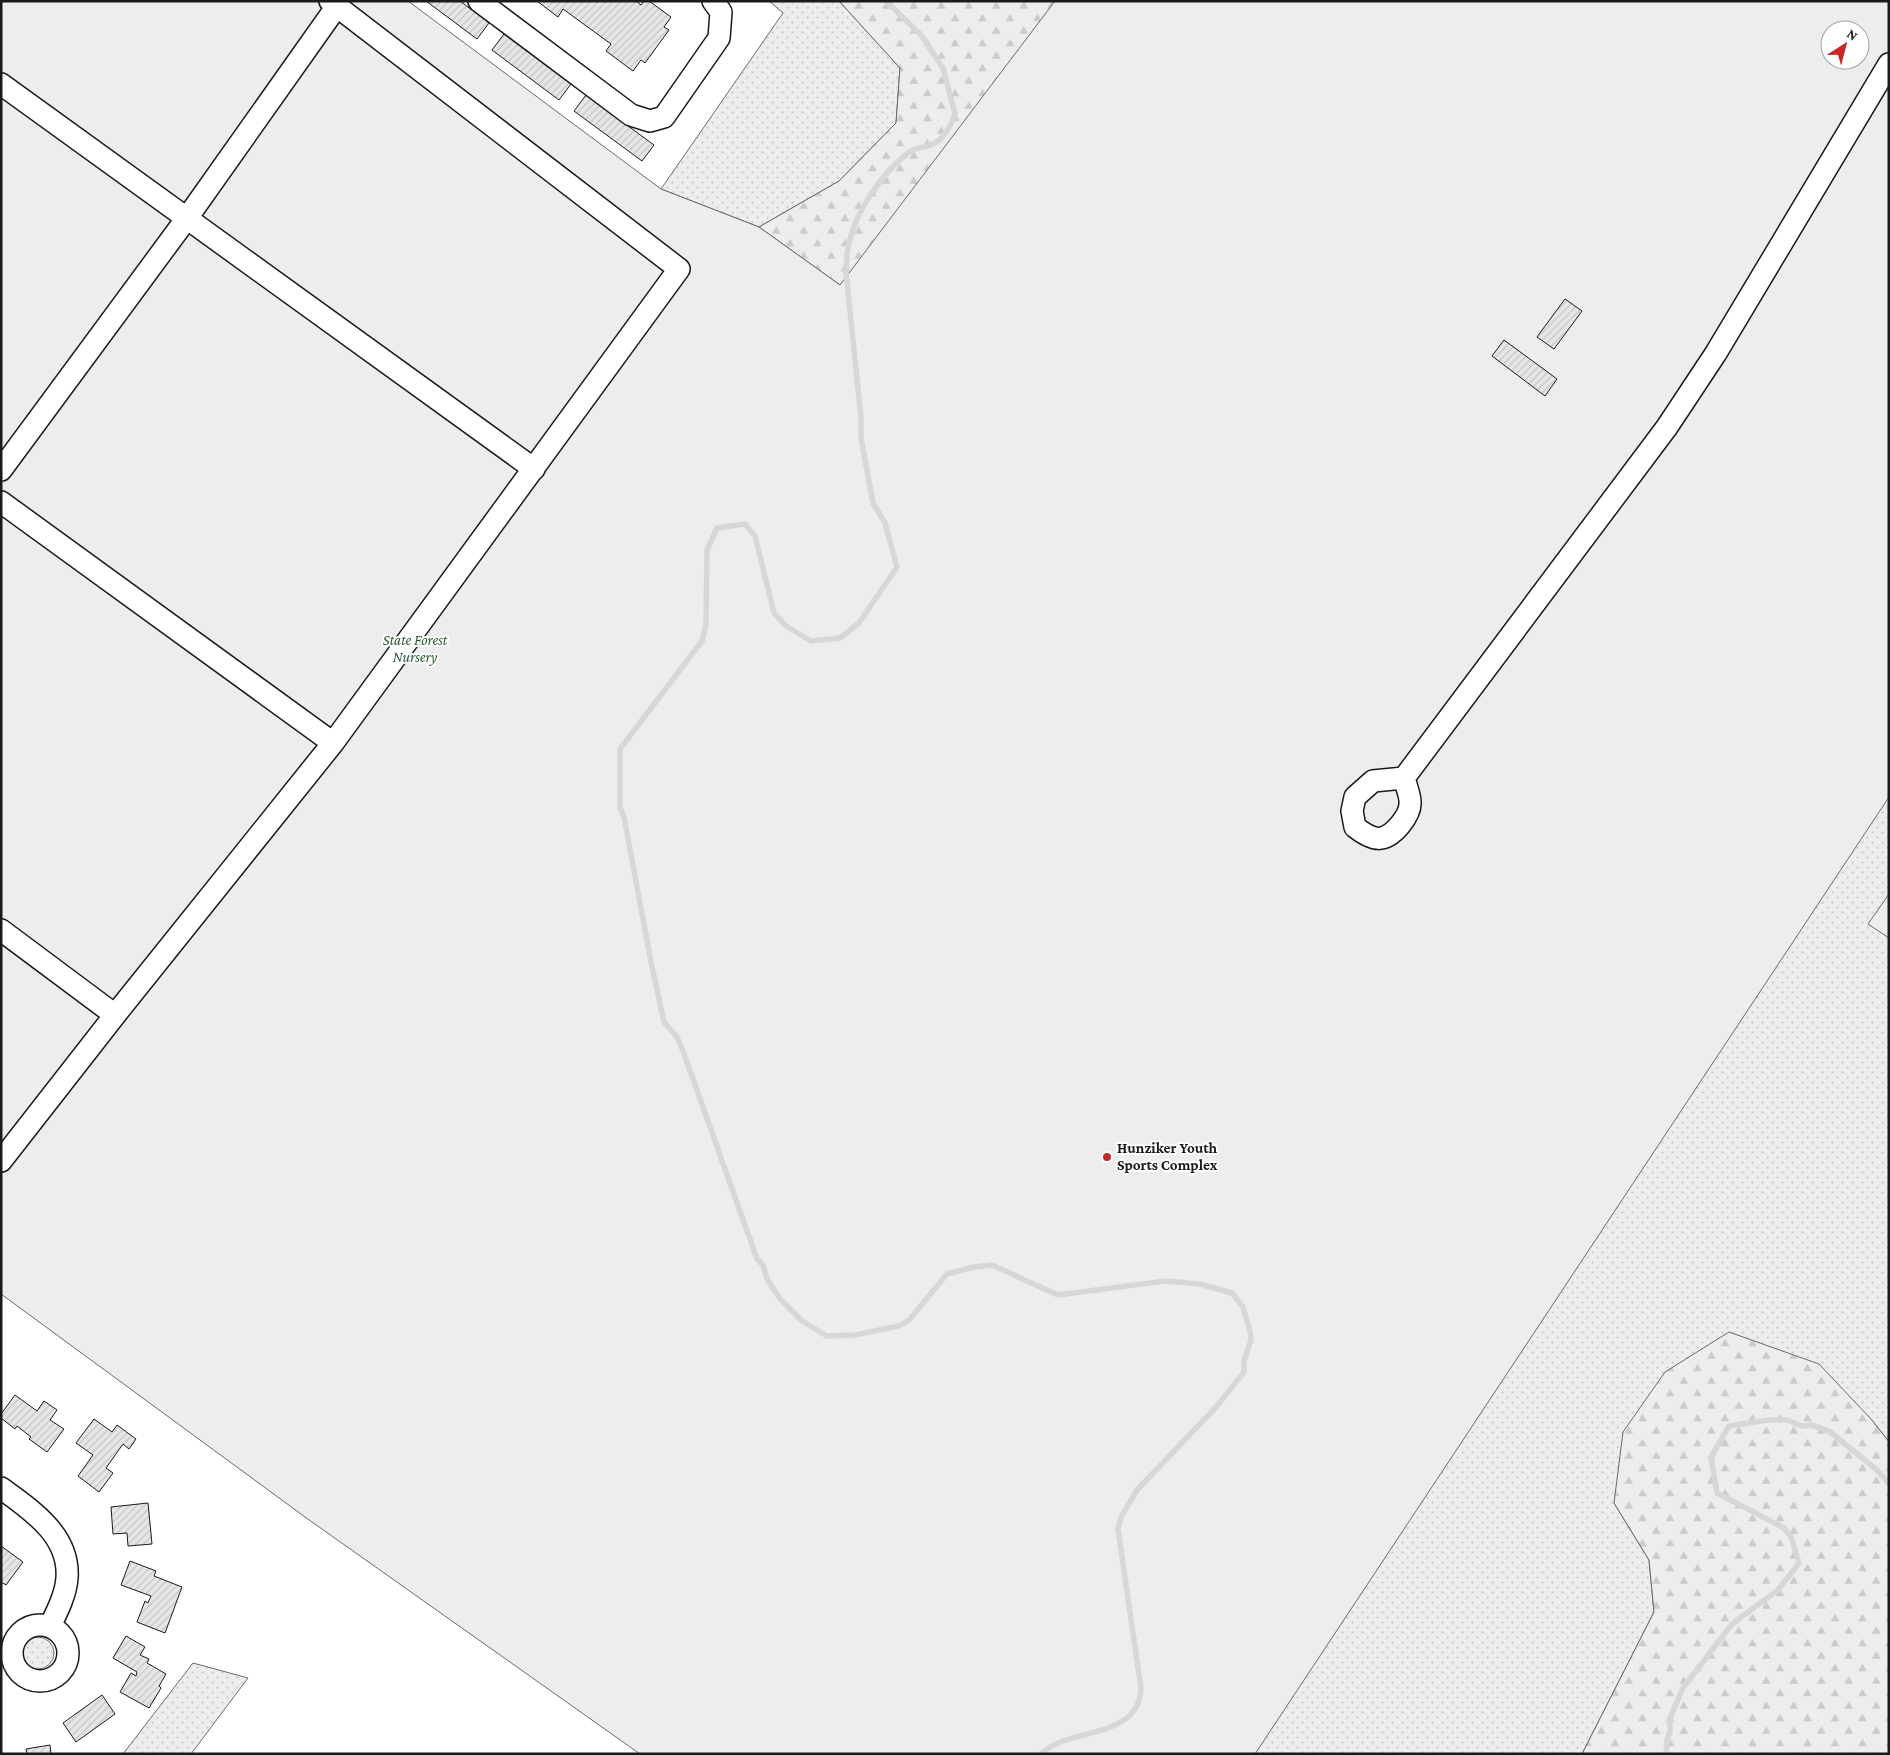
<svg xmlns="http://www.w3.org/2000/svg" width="1890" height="1755" font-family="'Crimson Pro',serif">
  <defs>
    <pattern id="grass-dots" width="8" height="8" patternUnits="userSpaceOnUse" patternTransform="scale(1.25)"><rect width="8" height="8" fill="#ededed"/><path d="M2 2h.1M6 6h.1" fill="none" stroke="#cbcbcb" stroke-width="1.8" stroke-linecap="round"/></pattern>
    <pattern id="forest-firs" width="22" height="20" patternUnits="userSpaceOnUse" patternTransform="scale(1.25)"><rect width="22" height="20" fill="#ededed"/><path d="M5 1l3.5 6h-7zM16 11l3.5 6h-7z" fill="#cbcbcb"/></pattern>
    <pattern id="building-hatch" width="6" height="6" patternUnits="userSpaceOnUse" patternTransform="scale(1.25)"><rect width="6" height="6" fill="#e6e6e6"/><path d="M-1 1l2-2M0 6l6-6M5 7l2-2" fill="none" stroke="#c5c5c5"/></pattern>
  </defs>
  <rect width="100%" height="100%" fill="#fff"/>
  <path fill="url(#grass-dots)" stroke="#6a6a6a" d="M769,1H839L900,68L896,123L839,181L759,227L661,189L783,13Z
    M1889,780V1442L1871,1419L1614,1503L1649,1560L1654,1612L1582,1754H1234Z
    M22 1653a16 16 0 1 1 32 0a16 16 0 1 1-32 0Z
    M193,1663L248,1678L191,1754H123Z"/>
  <path fill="url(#forest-firs)" stroke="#6a6a6a" d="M839,1H1131L1098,197L840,285L759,227L839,181L896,123L900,68Z
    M1729,1332L1819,1364L1871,1419L1889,1442V1754H1582L1654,1612L1649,1560L1614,1503L1623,1432L1665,1372Z"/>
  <path fill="#ededed" stroke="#6a6a6a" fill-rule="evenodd" d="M1,1H408L661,189L759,227L840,285L1055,1H1889V797L1255,1754H640L305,1517L1,1294ZM1830,30H1860V60H1830Z
    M1889,894V938L1868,924Z"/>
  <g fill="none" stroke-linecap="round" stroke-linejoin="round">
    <path stroke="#d7d7d7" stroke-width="5.5" d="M886,1L921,35L943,68L955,114C952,124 943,140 933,144C925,148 915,147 908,153C881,174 853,215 848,249C846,256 847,264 846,272L861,418V438L873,503L885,523L897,567L859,623L840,638L811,641L786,626L774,613L755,536L745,524L717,528L707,550L706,625L702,641L620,749V808L624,817L651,962L664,1022L677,1037L683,1051L757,1259L763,1265L767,1279L781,1300L802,1321L827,1336L855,1335L899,1326L909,1320L947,1274L974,1267L992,1265L1058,1295L1165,1281L1200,1284L1232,1293L1243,1307L1250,1331L1251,1340L1244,1361V1372L1217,1406L1137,1490L1121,1517L1118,1529L1141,1688C1139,1741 1069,1726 1041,1754
      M1666,1754L1667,1740L1670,1732V1718L1683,1688L1732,1624L1778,1590L1799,1563L1791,1537L1784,1528L1717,1493L1711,1457L1729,1426L1768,1420H1787L1802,1426L1812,1425L1829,1431L1877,1470L1889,1484"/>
  </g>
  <path fill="url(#building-hatch)" stroke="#1a1a1a" d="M426,1H460L489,23L477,39Z
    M537,1H636L641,5L644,1H649L671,17L664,27L669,30L645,63L641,60L633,71L606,51L611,44L563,9L558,17Z
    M504,34L571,84L559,100L492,50Z
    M586,95L654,145L642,161L574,111Z
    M1565,299L1582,311L1554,349L1537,337Z
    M1504,340L1557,379L1545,396L1492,356Z
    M15,1395L37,1411L44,1401L57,1410L50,1420L64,1429L47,1452L29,1439L31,1437L17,1426L15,1429L1,1418V1414Z
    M94,1419L112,1432L117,1425L136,1439L129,1449L123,1444L106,1468L113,1473L99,1492L78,1476L93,1455L76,1443Z
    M148,1503L152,1544L128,1546L127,1533L113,1534L111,1507Z
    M1,1546L23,1562L6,1585L1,1582Z
    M130,1561L156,1571L154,1576L182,1587L165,1633L137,1622L145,1601L148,1603L151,1596L121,1585Z
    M126,1636L145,1647L140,1655L149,1659L147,1663L166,1674L159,1686L161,1688L149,1708L120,1692L131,1673L136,1676L137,1672L113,1658Z
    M102,1695L115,1714L76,1742L63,1723Z
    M50,1745L51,1754H27L26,1749Z"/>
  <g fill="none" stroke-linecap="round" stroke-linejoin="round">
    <defs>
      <path id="minor" d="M479,1L631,115L650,121L664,117L719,38L721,12L713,1
        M1,84L534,469
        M1,470L187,218L337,6
        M1,502L333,743
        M1404,778L1667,427L1716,353L1889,64
        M1404,778C1406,786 1411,797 1410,804C1410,811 1404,820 1400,825C1384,844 1373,841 1355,827L1352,811L1355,797L1373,781Z
        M1,930L115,1015
        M1,1161L115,1015L333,743L679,269L330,1
        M1,1488C31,1510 70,1535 67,1578C66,1594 57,1612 50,1626
        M12 1653a28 28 0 1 1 56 0a28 28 0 1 1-56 0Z"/>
    </defs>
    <use href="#minor" stroke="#1a1a1a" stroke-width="24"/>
    <use href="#minor" stroke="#fff" stroke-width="21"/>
  </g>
  <circle fill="#c62828" stroke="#fff" stroke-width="2" cx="1107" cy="1157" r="5"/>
  <g text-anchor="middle" stroke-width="4" stroke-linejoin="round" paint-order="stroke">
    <g font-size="15" font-style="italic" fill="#2b5a34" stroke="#fff">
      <text x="415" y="645">State Forest<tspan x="415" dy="17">Nursery</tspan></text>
    </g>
    <g font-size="15" font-weight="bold" fill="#1a1a1a" stroke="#fff" text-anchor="start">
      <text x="1117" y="1153">Hunziker Youth<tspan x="1117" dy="17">Sports Complex</tspan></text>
    </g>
  </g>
  <rect width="1890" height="1755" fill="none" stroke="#1a1a1a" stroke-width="5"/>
  <g transform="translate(1845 45) rotate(36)"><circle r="24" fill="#ffffff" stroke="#a3a3a3"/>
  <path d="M0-4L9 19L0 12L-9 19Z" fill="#c62828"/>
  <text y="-8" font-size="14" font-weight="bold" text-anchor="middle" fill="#1a1a1a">N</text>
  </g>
</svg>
